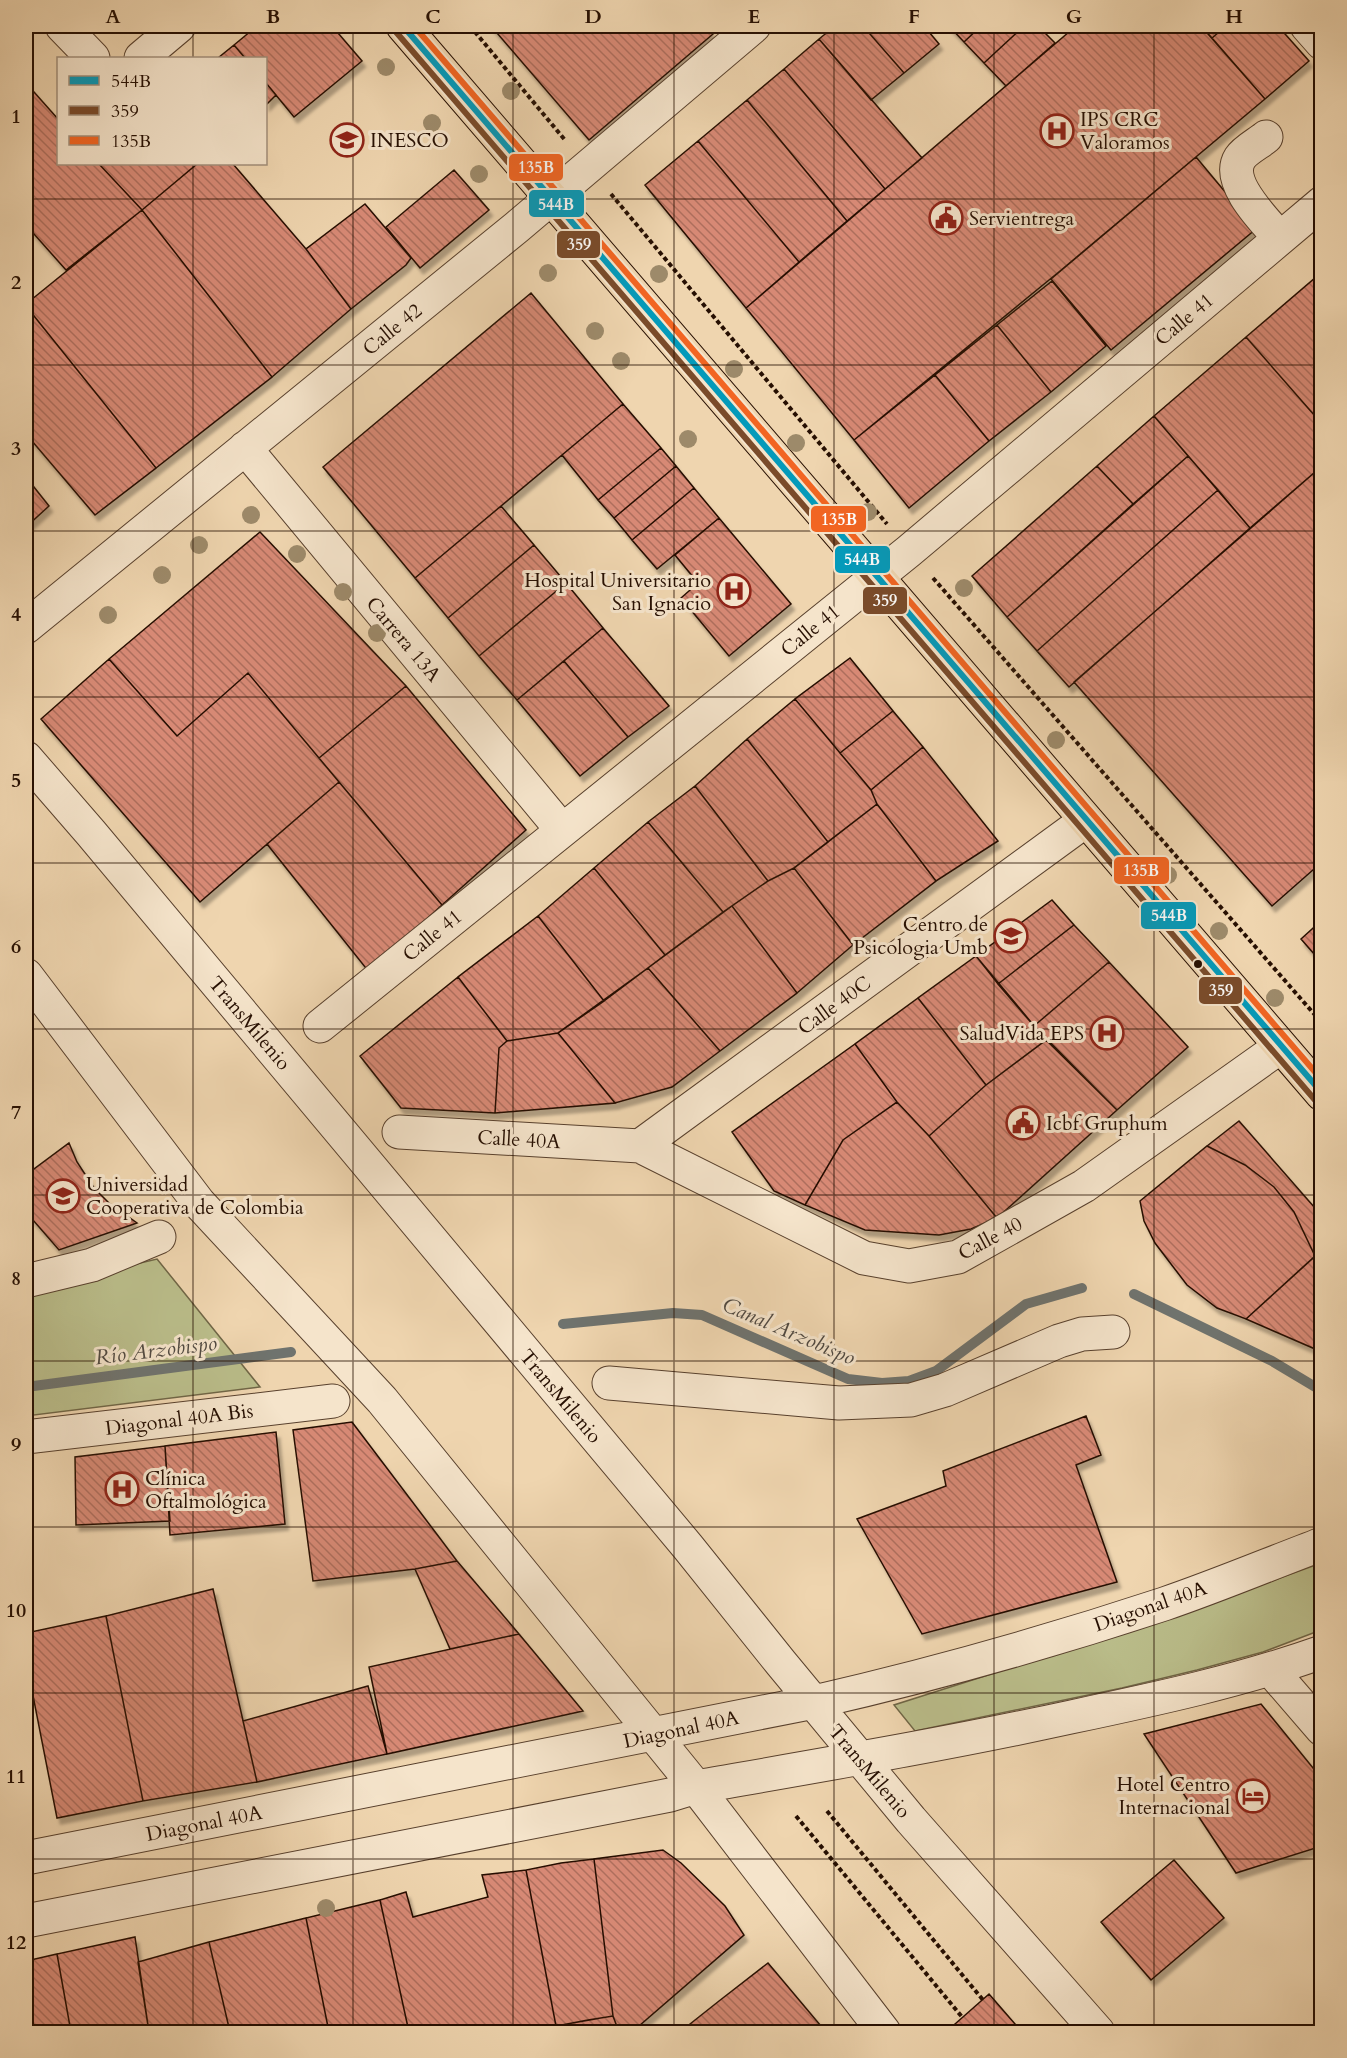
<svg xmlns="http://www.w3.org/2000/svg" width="1347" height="2058" font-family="Cardo,serif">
  <defs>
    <pattern id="building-back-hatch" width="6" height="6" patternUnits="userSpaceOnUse" patternTransform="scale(1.5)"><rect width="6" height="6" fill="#d78974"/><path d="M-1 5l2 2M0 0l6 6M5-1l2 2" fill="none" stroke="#ae6e5d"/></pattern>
    <filter id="shadow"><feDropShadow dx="3.5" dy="6" stdDeviation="1.5" flood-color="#0004"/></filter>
  </defs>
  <rect width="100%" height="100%" fill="#efd5af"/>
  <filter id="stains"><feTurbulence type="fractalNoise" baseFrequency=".00333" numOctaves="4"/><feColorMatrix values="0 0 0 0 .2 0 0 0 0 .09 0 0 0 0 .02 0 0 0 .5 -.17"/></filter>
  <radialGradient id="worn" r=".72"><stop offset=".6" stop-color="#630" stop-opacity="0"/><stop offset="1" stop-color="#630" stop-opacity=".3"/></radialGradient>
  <path fill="#babd8a" stroke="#706646" stroke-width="1.5" d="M157,1259L260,1387L26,1416V1290Z
    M1321,1563V1630L1263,1652L1197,1670L1122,1688L915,1731L894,1705L1192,1610Z"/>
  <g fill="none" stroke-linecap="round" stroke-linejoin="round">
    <path stroke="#6f736e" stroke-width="10" d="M1134,1294L1272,1361L1322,1391
      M563,1324L673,1313L702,1315L848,1379L882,1383L909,1381L936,1371L1026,1304L1082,1288
      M26,1387L291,1352"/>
  </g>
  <path fill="url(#building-back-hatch)" stroke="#260f02" stroke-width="1.5" filter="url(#shadow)" d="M257,26H332L362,61L294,117L266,83V58H245L234,45Z
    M491,26H705L713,34L589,140Z
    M835,26H863L904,73L871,100L819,39Z
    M863,26H924L939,44L904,73Z
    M949,26H981L964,42Z
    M981,26H1024L984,63L964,42Z
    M1024,26H1038L1055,43L1006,86L984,63Z
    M1076,26H1201L1265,99L1060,271L854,440L746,308Z
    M1201,26H1226L1212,38Z
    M1226,26H1278L1309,61L1265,99L1212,38Z
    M819,39L922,158L885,189L784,69Z
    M234,45L245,58H218Z
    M784,69L885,189L847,221L747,100Z
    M26,83L58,119V164H99L142,210L66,270L26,225Z
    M266,83L276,95L266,105Z
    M747,100L847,221L799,262L698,141Z
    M698,141L799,262L746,308L645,185Z
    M1196,157L1256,229L1111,350L1051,279Z
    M99,164H197L142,210Z
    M197,164H233L306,249L351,309L272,377L142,210Z
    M454,170L489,210L420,268L386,227Z
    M365,204L411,258L406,265L351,309L306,249Z
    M142,210L272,377L156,468L26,306V304Z
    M1322,272V424L1246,337Z
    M1052,281L1106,346L1051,392L997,325Z
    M531,293L623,404L415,578L323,467Z
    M26,306L156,468L95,515L26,434Z
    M997,325L1051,392L989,441L935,375Z
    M1246,337L1322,424V466L1250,528L1154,416Z
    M935,375L989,441L909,508L854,440Z
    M623,404L661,448L598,500L562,455Z
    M1154,416L1188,456L1133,504L1097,466Z
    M661,448L676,466L614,518L598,500Z
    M1188,456L1218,490L1037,651L1007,617Z
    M676,466L694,488L632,540L614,518Z
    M1097,466L1133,504L1007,617L972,576Z
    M1322,466V862L1272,906L1074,682Z
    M26,477L49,506L26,527Z
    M694,488L719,518L657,569L632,540Z
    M1218,490L1250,528L1069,687L1037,651Z
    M501,506L534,545L448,618L415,578Z
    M719,518L791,604L729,656L681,598L698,583L675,555Z
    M260,532L406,686L319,758L248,673L177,736L109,659Z
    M534,545L566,583L479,656L448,618Z
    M566,583L603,628L517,700L479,656Z
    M603,628L669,706L628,737L564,661Z
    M850,658L893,711L840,753L795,699Z
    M109,659L177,736L248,673L339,782L200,902L41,719Z
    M564,661L628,737L580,776L517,700Z
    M406,686L526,830L442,905L319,758Z
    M795,699L871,790L877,804L828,842L747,739Z
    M893,711L923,747L871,790L840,753Z
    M747,739L828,842L794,868L768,881L695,786Z
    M923,747L998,841L936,881L877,804L871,790Z
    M339,782L442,905L369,972L267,844Z
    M695,786L768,881L723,912L648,822Z
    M877,804L936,881L853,945L794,868Z
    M648,822L723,912L665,955L594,868Z
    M594,868L665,955L604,1001L538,916Z
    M794,868L853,945L797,993L732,906L768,881Z
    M1052,900L1074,925L998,984L976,956Z
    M732,906L797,993L720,1051L648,968Z
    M538,916L604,1001L558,1033L507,1041L458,977Z
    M1322,920V963L1301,939Z
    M1074,925L1109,962L1034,1026L998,984Z
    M976,956L1046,1040L986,1085L918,998Z
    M1109,962L1188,1047L1117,1110L1034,1026Z
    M648,968L720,1051L672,1087L615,1103L558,1033Z
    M458,977L507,1041L499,1048L495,1113L401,1108L360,1056Z
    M918,998L986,1085L929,1136L897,1102L855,1044Z
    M558,1033L615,1103L495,1113L499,1048L507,1041Z
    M1046,1040L1117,1110L997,1218L929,1136L986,1085Z
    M855,1044L897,1102L843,1140L805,1205L774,1191L732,1132Z
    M897,1102L929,1136L997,1218L971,1229L939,1235L865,1230L805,1205L843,1140Z
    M1239,1121L1322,1216V1250L1315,1256L1294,1212L1274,1187L1245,1165L1207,1146Z
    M69,1143L77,1162L94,1188L109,1203L137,1223L59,1250L26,1212V1175Z
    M1207,1146L1245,1165L1274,1187L1294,1212L1315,1256L1246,1319L1217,1308L1187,1285L1155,1243L1144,1221L1140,1201Z
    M1322,1250V1352L1246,1319Z
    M1086,1416L1101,1455L1076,1465L1117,1582L922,1634L857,1519L946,1486L943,1471Z
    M352,1422L439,1537L457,1561L415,1569L313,1581L293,1430Z
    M276,1432L285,1524L170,1535L165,1446Z
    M165,1446L170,1521L76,1525L75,1457Z
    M457,1561L519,1634L450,1649L415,1569Z
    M213,1589L257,1782L143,1801L106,1616Z
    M106,1616L143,1801L57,1818L26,1660V1633Z
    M519,1634L583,1711L387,1754L369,1667Z
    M368,1686L387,1754L257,1782L243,1721Z
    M1261,1704L1322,1779V1846L1236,1873L1144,1734Z
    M663,1850L681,1863L725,1906L744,1935L632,2032H619L613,2016L594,1859Z
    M594,1859L613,2016L556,2026L526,1870L561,1863Z
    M1174,1860L1224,1918L1151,1980L1101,1922Z
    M526,1870L556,2026L524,2032H409L380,1900L406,1892L413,1917L488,1897L482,1875Z
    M380,1900L409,2032H329L306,1918Z
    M306,1918L329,2032H230L209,1942Z
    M135,1937L149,2032H71L57,1954Z
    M209,1942L230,2032H149L138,1962Z
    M57,1954L71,2032H26V1961Z
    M768,1963L826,2032H680L719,2001Z
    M989,1994L1022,2032H962L955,2024Z
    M613,2016L619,2032H525L588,2020Z"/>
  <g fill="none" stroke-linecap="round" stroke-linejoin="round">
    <defs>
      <path id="minor" d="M62,26L93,58
        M1307,26L1322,43
        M141,58L179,26
        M1266,137C1259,143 1245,150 1240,158C1225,182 1265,221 1280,238
        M245,448L562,830
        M26,627L517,227L754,26
        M26,758L91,833L688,1547L781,1663L911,1820L1098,2032
        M26,975L199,1203L382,1400L696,1787L884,2032
        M320,1026L909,551L1322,203
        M399,1132L640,1146L864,1258L909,1266L958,1257L1084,1186L1280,1047
        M640,1146L1085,821
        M26,1281L92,1265L159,1237
        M609,1383L839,1403L911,1400L945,1390L1059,1341L1082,1334L1113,1332
        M26,1437L333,1401
        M1271,1670L1322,1729
        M26,1858L814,1702C932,1675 1049,1642 1164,1604C1217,1586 1269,1564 1322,1544
        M26,1921L670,1795L696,1787C822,1765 947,1744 1071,1717C1156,1699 1240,1681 1322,1652"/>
      <path id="major" d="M403,26L1322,1094"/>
    </defs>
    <use href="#minor" stroke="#58402d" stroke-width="35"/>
    <use href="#major" stroke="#260f02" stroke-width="35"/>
    <path stroke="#260f02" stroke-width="4" stroke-dasharray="4.5 3" stroke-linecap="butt" d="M470,26L565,140
      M611,194L887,524
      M933,578L1322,1023
      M827,1811L983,2000
      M796,1816L962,2017"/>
    <use href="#minor" stroke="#f5e4cb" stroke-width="33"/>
    <use href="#major" stroke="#efd5af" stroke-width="33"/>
    <defs>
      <path id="bus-1" d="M403,26L1322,1093"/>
      <path id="bus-2" d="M396,32L1315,1100"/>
      <path id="bus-3" d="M414,26L1322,1080"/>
    </defs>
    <use href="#bus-1" stroke="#f5e4cb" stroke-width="10"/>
    <use href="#bus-2" stroke="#f5e4cb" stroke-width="10"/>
    <use href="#bus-3" stroke="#f5e4cb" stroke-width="10"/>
    <use href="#bus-1" stroke="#049aba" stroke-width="6"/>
    <use href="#bus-2" stroke="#7a4b2a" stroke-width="6"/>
    <use href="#bus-3" stroke="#f26522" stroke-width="6"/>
  </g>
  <g fill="#9d8a6a">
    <circle cx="386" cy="67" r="9"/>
    <circle cx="511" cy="91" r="9"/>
    <circle cx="432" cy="123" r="9"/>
    <circle cx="479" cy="174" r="9"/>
    <circle cx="548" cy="273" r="9"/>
    <circle cx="659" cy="274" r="9"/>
    <circle cx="595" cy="331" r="9"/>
    <circle cx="621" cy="361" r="9"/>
    <circle cx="734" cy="369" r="9"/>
    <circle cx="688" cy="439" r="9"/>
    <circle cx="796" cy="443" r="9"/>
    <circle cx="868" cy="512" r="9"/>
    <circle cx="251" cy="515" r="9"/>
    <circle cx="199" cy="545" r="9"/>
    <circle cx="297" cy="554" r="9"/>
    <circle cx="162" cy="575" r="9"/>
    <circle cx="964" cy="588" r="9"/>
    <circle cx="343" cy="592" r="9"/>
    <circle cx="108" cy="615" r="9"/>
    <circle cx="377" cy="633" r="9"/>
    <circle cx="1056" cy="740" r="9"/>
    <circle cx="1168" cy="875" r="9"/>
    <circle cx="1219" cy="931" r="9"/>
    <circle cx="1275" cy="998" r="9"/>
    <circle cx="326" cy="1908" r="9"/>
  </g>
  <path fill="none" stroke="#260f02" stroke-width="1.5" stroke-opacity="0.55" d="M193,26V58M353,26V2032M513,26V2032M674,26V2032M834,26V2032M994,26V2032M1154,26V2032M193,164V2032M26,199H1322M26,365H1322M26,531H1322M26,697H1322M26,863H1322M26,1029H1322M26,1195H1322M26,1361H1322M26,1527H1322M26,1693H1322M26,1859H1322"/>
  <defs>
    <symbol id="hospital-ring" viewBox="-11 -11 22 22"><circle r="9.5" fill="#f5e4cb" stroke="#8f2418" stroke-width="1.5"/><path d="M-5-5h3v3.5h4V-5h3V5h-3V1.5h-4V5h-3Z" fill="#8f2418"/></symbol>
    <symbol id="university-ring" viewBox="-11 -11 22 22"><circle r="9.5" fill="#f5e4cb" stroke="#8f2418" stroke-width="1.5"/><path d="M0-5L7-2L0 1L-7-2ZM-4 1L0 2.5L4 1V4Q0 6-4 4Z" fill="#8f2418"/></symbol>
    <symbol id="civic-ring" viewBox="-11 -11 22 22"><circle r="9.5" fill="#f5e4cb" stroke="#8f2418" stroke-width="1.5"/><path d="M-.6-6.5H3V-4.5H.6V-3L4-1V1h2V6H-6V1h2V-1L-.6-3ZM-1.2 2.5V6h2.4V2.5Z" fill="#8f2418"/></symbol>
    <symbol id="hotel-ring" viewBox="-11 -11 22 22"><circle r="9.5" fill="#f5e4cb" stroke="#8f2418" stroke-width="1.5"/><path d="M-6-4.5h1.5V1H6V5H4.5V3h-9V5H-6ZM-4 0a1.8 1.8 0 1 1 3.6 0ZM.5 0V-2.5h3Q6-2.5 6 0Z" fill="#8f2418"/></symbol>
  </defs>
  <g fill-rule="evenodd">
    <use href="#hospital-ring" x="1038" y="112" width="38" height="38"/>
    <use href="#university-ring" x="328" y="121" width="38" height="38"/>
    <use href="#civic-ring" x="927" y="199" width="38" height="38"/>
    <use href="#hospital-ring" x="715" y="572" width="38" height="38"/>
    <use href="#university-ring" x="992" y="917" width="38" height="38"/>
    <use href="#hospital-ring" x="1088" y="1014" width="38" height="38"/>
    <use href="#civic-ring" x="1004" y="1104" width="38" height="38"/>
    <use href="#university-ring" x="44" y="1177" width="38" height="38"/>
    <use href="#hospital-ring" x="103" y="1470" width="38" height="38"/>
    <use href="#hotel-ring" x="1234" y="1777" width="38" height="38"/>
  </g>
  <circle fill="#260f02" stroke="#f5e4cb" stroke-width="2" cx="1198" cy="964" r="5"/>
  <g text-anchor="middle" stroke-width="6" stroke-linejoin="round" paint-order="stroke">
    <g font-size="20" fill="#260f02" stroke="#f5e4cb" text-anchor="start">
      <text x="1080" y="126">IPS CRC<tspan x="1080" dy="23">Valoramos</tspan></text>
      <text x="370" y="147">INESCO</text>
      <text x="969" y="225">Servientrega</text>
      <text x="711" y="587" text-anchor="end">Hospital Universitario<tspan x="711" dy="23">San Ignacio</tspan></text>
      <text x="988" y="931" text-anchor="end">Centro de<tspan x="988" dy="23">Psicologia Umb</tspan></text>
      <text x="1084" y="1040" text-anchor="end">SaludVida EPS</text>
      <text x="1046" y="1130">Icbf Gruphum</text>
      <text x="86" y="1191">Universidad<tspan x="86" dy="23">Cooperativa de Colombia</tspan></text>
      <text x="145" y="1485">Clínica<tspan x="145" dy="23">Oftalmológica</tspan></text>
      <text x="1230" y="1791" text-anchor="end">Hotel Centro<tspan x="1230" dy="23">Internacional</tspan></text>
    </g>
    <g font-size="20" fill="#260f02" stroke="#f5e4cb">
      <text transform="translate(1184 319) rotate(-40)" y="7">Calle 41</text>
      <text transform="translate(392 329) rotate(-39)" y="7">Calle 42</text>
      <text transform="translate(810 630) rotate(-39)" y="7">Calle 41</text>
      <text transform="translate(404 639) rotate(50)" y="7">Carrera 13A</text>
      <text transform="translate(432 935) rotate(-39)" y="7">Calle 41</text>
      <text transform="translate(834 1005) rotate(-36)" y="7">Calle 40C</text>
      <text transform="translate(250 1023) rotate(50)" y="7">TransMilenio</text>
      <text transform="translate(519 1139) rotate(3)" y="7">Calle 40A</text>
      <text transform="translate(990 1238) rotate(-28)" y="7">Calle 40</text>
      <text transform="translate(561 1396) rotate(50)" y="7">TransMilenio</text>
      <text transform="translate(179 1419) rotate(-7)" y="7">Diagonal 40A Bis</text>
      <text transform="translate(1150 1606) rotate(-19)" y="7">Diagonal 40A</text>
      <text transform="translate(681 1729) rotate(-12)" y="7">Diagonal 40A</text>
      <text transform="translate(870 1771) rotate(50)" y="7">TransMilenio</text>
      <text transform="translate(204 1823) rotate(-11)" y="7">Diagonal 40A</text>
    </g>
    <g font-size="21" font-style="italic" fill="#504941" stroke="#f5e4cb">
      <text transform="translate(789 1331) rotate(23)" y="7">Canal Arzobispo</text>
      <text transform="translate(156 1350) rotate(-7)" y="7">Río Arzobispo</text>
    </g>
  </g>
  <g stroke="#f5e4cb" stroke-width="2">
    <rect x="508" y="153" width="56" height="29" rx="6" fill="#f26522"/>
    <rect x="528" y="189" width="57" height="29" rx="6" fill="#049aba"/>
    <rect x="556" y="230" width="45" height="29" rx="6" fill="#7a4b2a"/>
    <rect x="810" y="505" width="57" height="28" rx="6" fill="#f26522"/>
    <rect x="834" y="545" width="57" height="29" rx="6" fill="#049aba"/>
    <rect x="862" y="586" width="46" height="29" rx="6" fill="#7a4b2a"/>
    <rect x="1113" y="856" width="57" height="29" rx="6" fill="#f26522"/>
    <rect x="1140" y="901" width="57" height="29" rx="6" fill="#049aba"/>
    <rect x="1198" y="976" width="45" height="29" rx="6" fill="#7a4b2a"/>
  </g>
  <g font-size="16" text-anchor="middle" font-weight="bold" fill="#fff">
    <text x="536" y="173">135B</text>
    <text x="556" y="210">544B</text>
    <text x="579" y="250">359</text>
    <text x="839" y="525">135B</text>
    <text x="862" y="565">544B</text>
    <text x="885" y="606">359</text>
    <text x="1141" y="876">135B</text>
    <text x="1169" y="921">544B</text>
    <text x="1221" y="996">359</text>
  </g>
  <rect width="1347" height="2058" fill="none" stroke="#efd5af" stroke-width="66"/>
  <rect x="57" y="57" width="210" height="108" fill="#f5e4cb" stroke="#a28f7b" stroke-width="1.5"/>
  <rect x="69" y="76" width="30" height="9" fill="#049aba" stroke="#a28f7b" stroke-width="1.5"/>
  <text x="111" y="87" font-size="18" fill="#260f02">544B</text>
  <rect x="69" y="106" width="30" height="9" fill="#7a4b2a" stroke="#a28f7b" stroke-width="1.5"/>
  <text x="111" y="117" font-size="18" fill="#260f02">359</text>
  <rect x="69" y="136" width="30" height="9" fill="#f26522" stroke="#a28f7b" stroke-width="1.5"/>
  <text x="111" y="147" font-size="18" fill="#260f02">135B</text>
  <rect x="33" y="33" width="1281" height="1992" fill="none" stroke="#260f02" stroke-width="2"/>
  <g font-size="20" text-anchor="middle" font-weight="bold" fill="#260f02">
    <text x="113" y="23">A</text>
    <text x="273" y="23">B</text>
    <text x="433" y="23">C</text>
    <text x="593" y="23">D</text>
    <text x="754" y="23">E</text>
    <text x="914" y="23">F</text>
    <text x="1074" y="23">G</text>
    <text x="1234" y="23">H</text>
    <text x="16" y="123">1</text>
    <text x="16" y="289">2</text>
    <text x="16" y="455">3</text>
    <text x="16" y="621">4</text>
    <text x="16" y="787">5</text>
    <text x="16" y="953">6</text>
    <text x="16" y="1119">7</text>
    <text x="16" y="1285">8</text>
    <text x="16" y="1451">9</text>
    <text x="16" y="1617">10</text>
    <text x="16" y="1783">11</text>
    <text x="16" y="1949">12</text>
  </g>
  <rect width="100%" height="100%" filter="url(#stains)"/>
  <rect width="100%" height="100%" fill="url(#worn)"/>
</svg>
